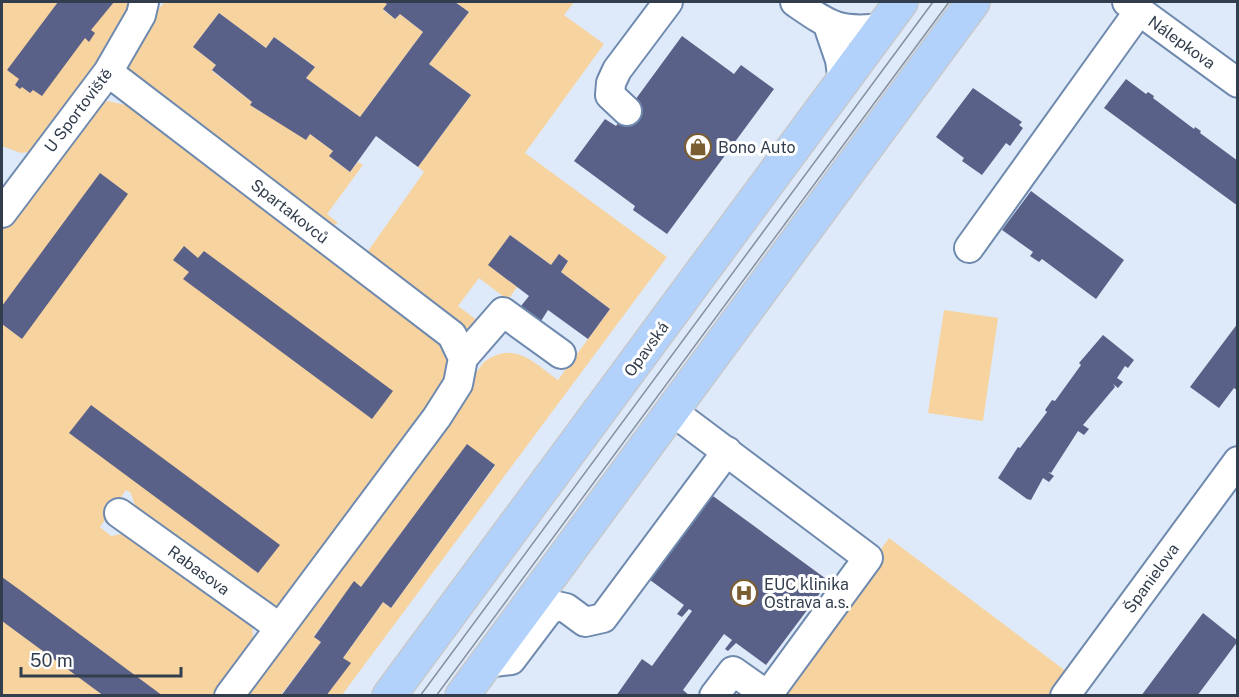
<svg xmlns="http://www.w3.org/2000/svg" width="1239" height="697" font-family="'Public Sans',sans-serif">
  <rect width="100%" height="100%" fill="#deeaf9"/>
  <path fill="#f7d3a0" d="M2,2H151L117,36L28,152L21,153L2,146Z
    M165,2H383L387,4L383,10L395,19L400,14L423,32L360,117L306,78L314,66L274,37L266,48L219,13L193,47L216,65L212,71L252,102L251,105L262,113L264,111L306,139L310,134L333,151L330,157L350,172L358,162L363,165L327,214L338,223L332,226L137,91L123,63L131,39Z
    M455,2H574L564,15L604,44L525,153L667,257L342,695H326L350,663L343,658L383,602L391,608L495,466L467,445L361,587L354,582L314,636L321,642L281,695L239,696L484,362C514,340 533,362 558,380L610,309L561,272L568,261L559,255L551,265L510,235L489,265L517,287L508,300L479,278L458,306L482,324L475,332L464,333L368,251L424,172L418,167L471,95L429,64L469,12Z
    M108,101L130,106L449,348V381L280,605L270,606L138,516L131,493L126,490L100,527L111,536L132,532L249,620C264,647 233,674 218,695L2,696V218L96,103Z
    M944,310L998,318L983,421L928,413Z
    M889,538L1071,675L1058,695L776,696Z"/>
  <path fill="#5a6188" d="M58,2H114L91,30L95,33L89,42L85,38L42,96L33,90L30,93L22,87L20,89L15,85L19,79L7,70Z
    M383,2H455L469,12L429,64L471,95L418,167L376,136L350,172L329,156L333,151L310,134L306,140L250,105L252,102L212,70L216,65L193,47L219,13L266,48L274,37L315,67L306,78L360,117L423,32L400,14L395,19L383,9L387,4Z
    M682,36L734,74L741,65L774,89L667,234L633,210L635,206L574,161L605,119L616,126Z
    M1126,79L1146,94L1148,92L1154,96L1153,98L1194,129L1195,127L1201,131L1200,133L1238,161V206L1104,108Z
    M973,88L1022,122L1019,125L1023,128L1010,146L1006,143L982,175L962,161L964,158L936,137Z
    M100,173L128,194L22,339L2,324V306Z
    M1031,191L1124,260L1096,299L1042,259L1039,262L1030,256L1033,252L1002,230Z
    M510,235L551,265L559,254L568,261L561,272L610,309L588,339L548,310L541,321L521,306L529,296L488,265Z
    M184,246L198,258L204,251L393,391L372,419L183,279L189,272L173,260Z
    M1238,323V391L1234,388L1219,408L1190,387Z
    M1103,335L1134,360L1128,368L1125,366L1117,378L1123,382L1118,388L1113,384L1115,387L1083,425L1089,429L1084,435L1078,431L1051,473L1048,472L1054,476L1049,482L1043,478L1031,500L1027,499L998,478L1018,447L1020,448L1047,412L1045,410L1052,400L1055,401L1081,365L1079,363Z
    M91,405L280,545L258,573L69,433Z
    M467,444L495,465L391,608L383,602L343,658L351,663L326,696H281L321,642L314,637L354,581L361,587Z
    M713,496L829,581L766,665L736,643L728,651L725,649L732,640L724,634L683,690L690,696H616L642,659L652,666L692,611L689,609L682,617L677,614L684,605L650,580L697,517L693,515Z
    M2,577L24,593L163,696H104L2,621Z
    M1203,613L1238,641L1197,696H1141Z"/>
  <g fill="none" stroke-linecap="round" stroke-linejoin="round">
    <defs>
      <path id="minor" d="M795,2C830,26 838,33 882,28
        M1127,2L1238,83
        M828,25L840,60L843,82
        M108,72L452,335L463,358
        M627,111L610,95L611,83L617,70L668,2
        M2,213L108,72L141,15L144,2
        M969,248L1139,11
        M672,411L868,558L767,696
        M119,513L280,628
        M485,663L511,660L548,611L557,606L566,608L585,622L603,618L727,451
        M229,696L437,417L458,384L463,358L503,312L561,354
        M714,696L733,671L767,695
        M1065,696L1238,461"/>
      <path id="major" d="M389,696L901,2
        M462,696L973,2"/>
    </defs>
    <use href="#minor" stroke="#6f8aae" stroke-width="32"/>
    <use href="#major" stroke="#c6c9cd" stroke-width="36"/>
    <use href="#minor" stroke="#fff" stroke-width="28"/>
    <use href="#major" stroke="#b2d2fb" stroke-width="33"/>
    <path stroke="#84909f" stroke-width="1.5" d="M420,696L933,2
      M436,696L949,2"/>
  </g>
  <defs>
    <symbol id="shop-ring" viewBox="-11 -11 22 22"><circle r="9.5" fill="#fff" stroke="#7a5d31" stroke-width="1.5"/><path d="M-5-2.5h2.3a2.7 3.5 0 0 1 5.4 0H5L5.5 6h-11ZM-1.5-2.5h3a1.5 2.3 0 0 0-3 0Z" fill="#7a5d31"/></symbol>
    <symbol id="hospital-ring" viewBox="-11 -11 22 22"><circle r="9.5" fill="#fff" stroke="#7a5d31" stroke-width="1.5"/><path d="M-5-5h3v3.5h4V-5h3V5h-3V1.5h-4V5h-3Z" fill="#7a5d31"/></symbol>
  </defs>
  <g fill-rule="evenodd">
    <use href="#shop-ring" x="683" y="132" width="30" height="30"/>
    <use href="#hospital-ring" x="729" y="578" width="30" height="30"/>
  </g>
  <g text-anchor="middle" stroke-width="6" stroke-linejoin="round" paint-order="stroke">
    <g font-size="16" fill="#323e4d" stroke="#fff">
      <text transform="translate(1182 42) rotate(36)" y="6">Nálepkova</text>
      <text transform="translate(78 110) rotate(-53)" y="6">U Sportoviště</text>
      <text transform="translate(290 211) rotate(38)" y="6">Spartakovců</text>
      <text transform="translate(646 349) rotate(-54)" y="6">Opavská</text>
      <text transform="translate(199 570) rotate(36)" y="6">Rabasova</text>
      <text transform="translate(1151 578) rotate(-54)" y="6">Španielova</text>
    </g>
    <g font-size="16" fill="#323e4d" stroke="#fff" text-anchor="start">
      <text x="718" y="153">Bono Auto</text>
      <text x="764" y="590">EUC klinika<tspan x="764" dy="18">Ostrava a.s.</tspan></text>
    </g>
  </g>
  <rect width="1239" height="697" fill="none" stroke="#323e4d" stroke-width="6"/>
  <path d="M21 667v9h160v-9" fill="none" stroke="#323e4d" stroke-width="3"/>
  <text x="30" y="667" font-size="18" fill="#323e4d" stroke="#ffffff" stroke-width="4.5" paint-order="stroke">50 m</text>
</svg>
